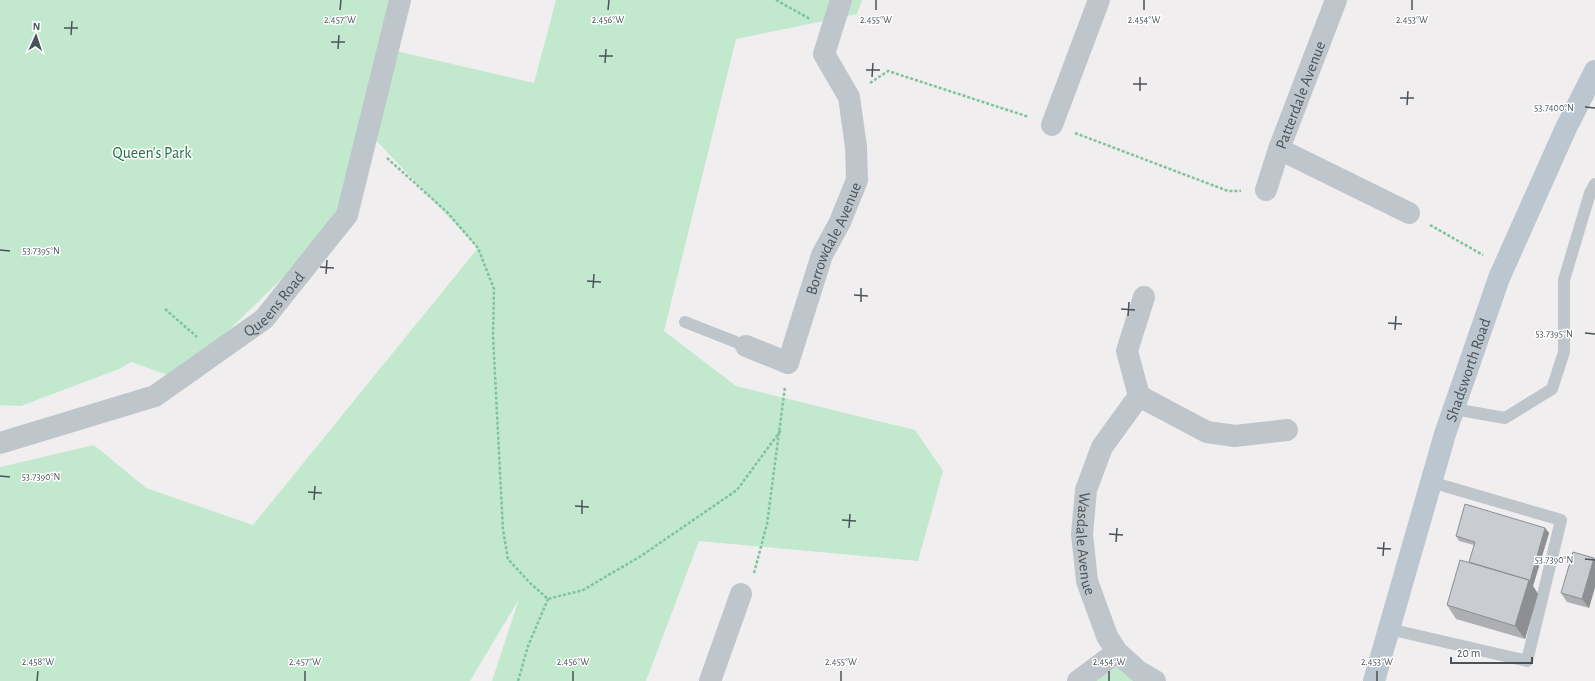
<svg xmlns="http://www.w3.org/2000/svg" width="1595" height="681" font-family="'Alegreya Sans',sans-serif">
  <rect width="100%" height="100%" fill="#f1eeef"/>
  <path fill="#c2e9ce" d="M0,0H400L388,49L534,83L556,0H862L857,14L736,39L664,331L736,386L915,430L943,471L918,561L699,541L646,681H492L519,599L470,681H0V467L94,445L146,488L253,525L478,248L368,132L347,215L179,379L131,362L119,369L21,406L0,405Z
    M1117,652L1156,681H1078Z"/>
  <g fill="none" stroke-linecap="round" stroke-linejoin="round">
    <path stroke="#7ec39c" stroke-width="2.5" stroke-dasharray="3 2" stroke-linecap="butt" d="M776,0L810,19
      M870,83L888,71L1029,117
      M1075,133L1228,191H1241
      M387,158L447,212L478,248L494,289L493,336L503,530L508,559L529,582L548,599L583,590L641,556L737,490L781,430
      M1430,225L1483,255
      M165,309L197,337
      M754,573L767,524L785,387
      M518,681L528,646L548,599"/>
    <path stroke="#bec6cc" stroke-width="12" d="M685,322L746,346
      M1454,409L1505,418L1552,389L1564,352V280L1590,193L1595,184
      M1389,629L1527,661L1561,520L1431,482"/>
    <g stroke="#bec6cc" stroke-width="22">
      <path d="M1052,125L1099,0"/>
      <path d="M1279,149L1409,213"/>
      <path id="s1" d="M1266,190L1279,149L1336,0"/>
      <path id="s2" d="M1144,297L1127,351L1139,396L1102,447L1086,490L1082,534L1087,581L1107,636L1117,652L1138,671L1155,681"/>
      <path id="s3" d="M746,346L788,363L822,255L840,222L857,180L856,147L849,97L824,54L841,0"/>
      <path d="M1139,396L1207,432L1235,436L1287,430"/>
      <path id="s4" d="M0,443L155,396L264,319L347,215L400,0"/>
      <path d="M710,681L741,594"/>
      <path d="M1078,681L1117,652"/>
    </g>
    <path stroke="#bcc6ce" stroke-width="22" id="s5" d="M1374,681L1445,434L1499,278L1566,128L1595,71"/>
  </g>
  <path fill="#adafb3" d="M1545,528L1549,533L1533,586L1538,594L1525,639L1456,619L1447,605L1469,562L1474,545L1459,541L1456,536Z
    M1594,558L1595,560V587L1589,608L1567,602L1561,593Z"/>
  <path fill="#8d8f92" d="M1545,528L1549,533L1533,586L1538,594L1525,639L1515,626Z
    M1594,558L1595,560V587L1589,608L1582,599Z"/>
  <path fill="#c9ccd0" stroke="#8d8f92" d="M1465,504L1545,528L1530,581L1529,580L1469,562L1475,542L1456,536Z
    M1573,552L1594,558L1582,599L1561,593Z
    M1460,560L1529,580L1515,626L1447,605Z"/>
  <path fill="none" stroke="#495359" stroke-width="1.5" d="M340,10L341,0M608,10L609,0M876,10V0M1144,10V0M1412,10V0M64,28H78M71,35L72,21M331,42H345M338,49L339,35M599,56H613M605,63L606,49M866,70H880M872,77L873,63M1133,84H1147M1140,91V77M1400,98H1414M1407,105L1408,91M1585,107L1595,108M0,250L10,251M320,267L334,268M326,274L327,260M587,281L601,282M593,288L594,274M854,295L868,296M861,302V288M1121,309L1135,310M1128,316L1129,302M1388,323L1402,324M1395,330L1396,316M1585,333L1595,334M0,476L10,477M308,492L322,493M314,500L315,486M575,506L589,507M582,514V500M842,520L856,521M849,528L850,514M1109,534L1123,535M1116,542L1117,528M1377,548L1391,549M1383,556L1384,542M1585,559L1595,560M37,681L38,671M305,681V671M573,681V671M841,681V671M1109,681V671M1377,681V671"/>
  <g text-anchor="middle" stroke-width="3" stroke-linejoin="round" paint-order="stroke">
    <g font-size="16" fill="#495359" stroke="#fff">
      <text dy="6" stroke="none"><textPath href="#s1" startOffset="101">Patterdale Avenue</textPath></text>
      <text dy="6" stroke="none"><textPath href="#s3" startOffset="178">Borrowdale Avenue</textPath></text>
      <text dy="6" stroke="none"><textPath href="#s4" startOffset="313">Queens Road</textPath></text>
      <text dy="6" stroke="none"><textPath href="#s5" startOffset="325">Shadsworth Road</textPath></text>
      <text dy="6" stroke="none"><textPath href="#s2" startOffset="266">Wasdale Avenue</textPath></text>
    </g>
    <g font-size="16" fill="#227245" stroke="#fff">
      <text x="152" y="158">Queen's Park</text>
    </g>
  </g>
  <g font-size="10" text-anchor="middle" fill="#495359" stroke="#fff" stroke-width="3" stroke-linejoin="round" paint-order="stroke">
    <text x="340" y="23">2.457°W</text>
    <text x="876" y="23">2.455°W</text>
    <text x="1144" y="23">2.454°W</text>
    <text x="1412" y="23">2.453°W</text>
    <text x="608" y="23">2.456°W</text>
    <text x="1554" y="111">53.7400°N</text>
    <text x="41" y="254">53.7395°N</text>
    <text x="1554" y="337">53.7395°N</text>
    <text x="41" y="480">53.7390°N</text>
    <text x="1554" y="563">53.7390°N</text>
    <text x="38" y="665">2.458°W</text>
    <text x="305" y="665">2.457°W</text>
    <text x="573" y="665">2.456°W</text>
    <text x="841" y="665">2.455°W</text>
    <text x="1109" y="665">2.454°W</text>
    <text x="1377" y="665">2.453°W</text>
  </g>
  <g transform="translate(36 36) rotate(3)" stroke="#ffffff" stroke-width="3" paint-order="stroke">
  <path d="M0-3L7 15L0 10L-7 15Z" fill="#495359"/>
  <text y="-6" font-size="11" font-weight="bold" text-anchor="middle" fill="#495359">N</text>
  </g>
  <path d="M1451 657v6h81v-6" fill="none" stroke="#495359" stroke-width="2"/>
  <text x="1457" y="657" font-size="12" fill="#495359" stroke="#ffffff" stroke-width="3" paint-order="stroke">20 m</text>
</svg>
